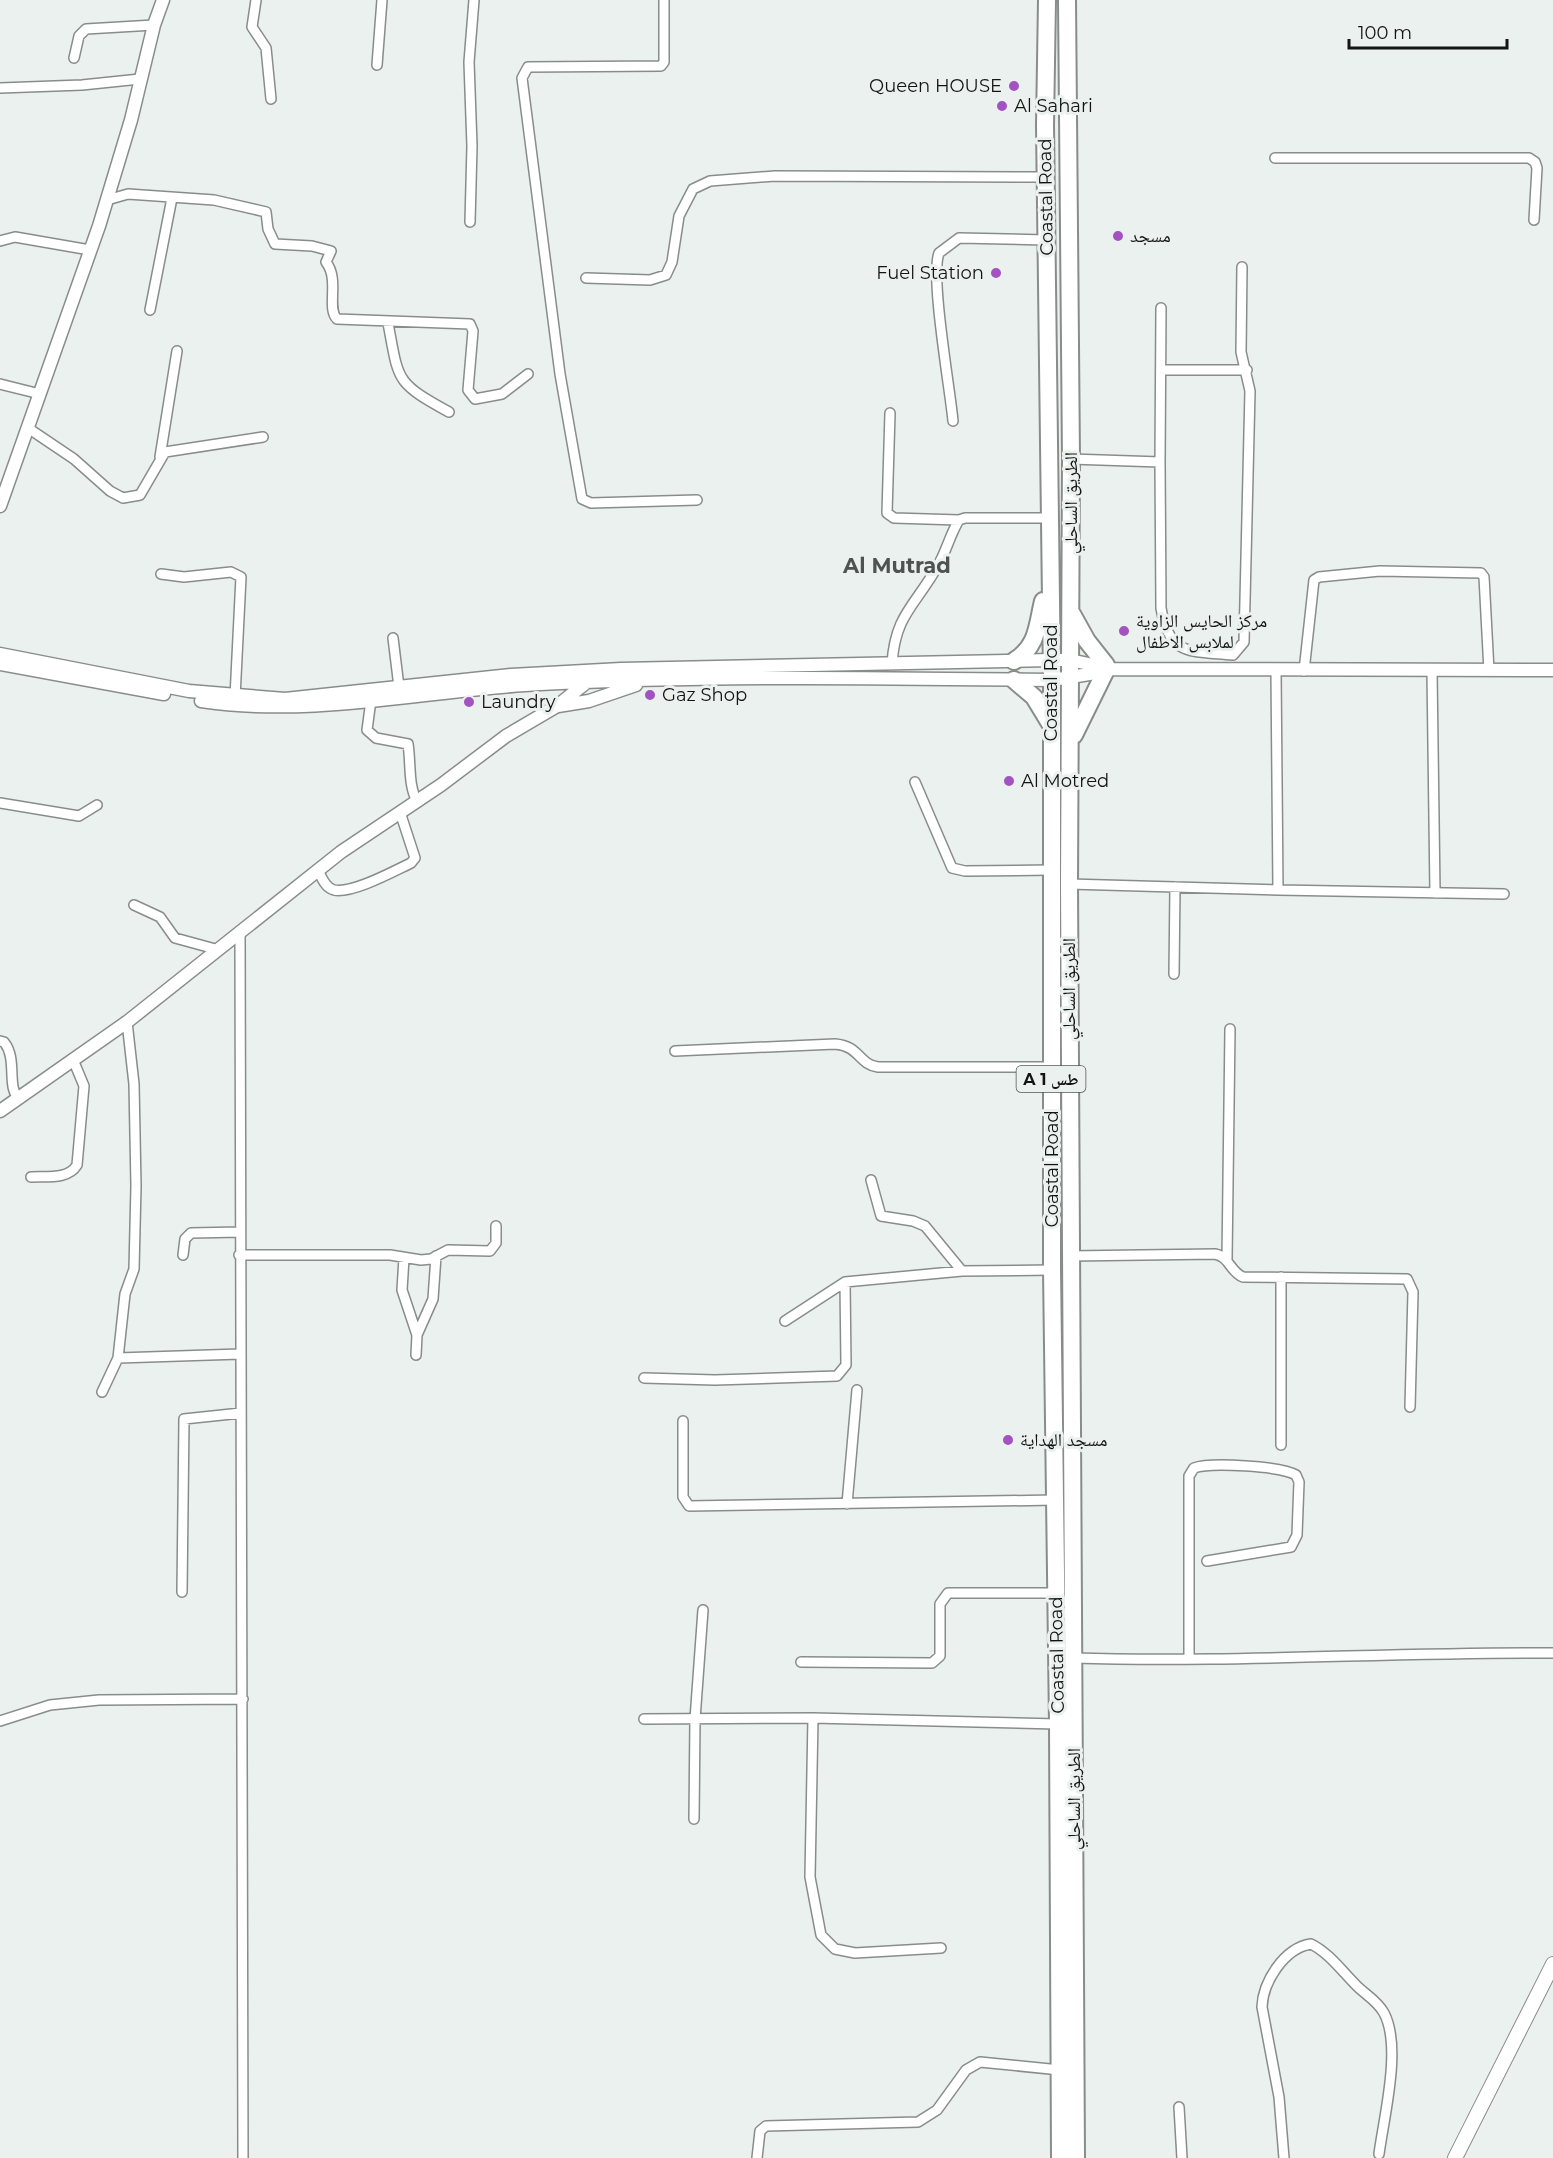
<svg xmlns="http://www.w3.org/2000/svg" width="1553" height="2158" font-family="Montserrat,'Noto Naskh Arabic',sans-serif">
  <rect width="100%" height="100%" fill="#ebf1ee"/>
  <g fill="none" stroke-linecap="round" stroke-linejoin="round">
    <defs>
      <path id="street" d="M256,0L252,27L266,48L271,99
        M664,0V62L661,66L528,67L522,78L560,374L582,499L591,503L697,500
        M74,58L79,36L86,29L154,25
        M377,65L382,0
        M0,88L82,85L140,79
        M1275,158H1529L1535,162L1537,168L1534,220
        M107,200L128,194L214,200L266,212L268,229L275,244L312,246L331,251L326,262C340,280 326,308 337,319L470,324L473,331L468,390L475,399L502,394L528,374
        M470,222L472,146L469,62L474,0
        M0,241L15,237L90,250
        M586,278L650,280L666,275L672,262L679,216L693,189L710,181L775,176L1046,177
        M150,310L172,198
        M388,323C399,382 395,382 449,412
        M1161,370H1247
        M0,384L40,394
        M890,413L887,513L894,518L959,520
        M953,421C950,388 930,277 939,253L959,238L1046,240
        M28,428L74,459L110,491L123,498L140,495L165,452L263,437
        M160,457L177,351
        M1071,459L1160,462L1161,608C1169,657 1191,651 1233,655L1244,642L1250,391L1241,352L1242,267
        M1160,462L1161,308
        M161,574L184,577L231,572L241,577L235,697
        M393,638L399,687
        M892,664C895,615 915,606 937,567C946,553 950,534 959,520L965,518H1049
        M1276,671L1278,890L1504,894
        M1304,671L1314,580L1319,577L1380,571L1481,573L1484,577L1489,671
        M1432,671L1435,893
        M371,700L367,730L376,738L408,744C411,762 408,786 417,801
        M915,782L952,868L965,871L1051,870
        M0,803L79,816L97,805
        M319,872C322,879 326,888 334,890C352,894 394,871 411,863L415,858L400,812
        M1069,884L1278,890
        M134,905L160,917L175,938L219,950
        M240,935L243,2158
        M1174,974L1175,887
        M0,1041L4,1042C18,1059 6,1088 19,1098
        M675,1051L835,1044C860,1046 858,1064 878,1067H1051
        M31,1177C46,1176 68,1180 77,1165L84,1086L74,1062
        M871,1180L881,1216L913,1221L925,1226L962,1271
        M183,1255L185,1239L191,1233L240,1232
        M239,1255H390L421,1260L431,1259L448,1250L490,1251L496,1243V1226
        M1070,1256L1215,1254C1230,1257 1230,1272 1243,1277L1407,1279L1413,1292L1410,1407
        M404,1258L402,1290L417,1335L416,1355
        M1227,1259L1230,1029
        M1281,1277V1445
        M785,1321L845,1282L962,1271L1052,1270
        M417,1335L433,1299L436,1256
        M118,1358L240,1354
        M644,1378L715,1380L837,1376L846,1365L845,1282
        M102,1392L118,1358L125,1294L134,1269L136,1186L134,1084L127,1022
        M683,1421V1497L689,1506L1055,1500
        M847,1504L857,1390
        M182,1592L184,1419L241,1413
        M1073,1658C1233,1663 1393,1652 1553,1653
        M1189,1658V1476L1194,1468C1210,1462 1281,1466 1296,1475L1299,1482L1297,1535L1291,1547L1207,1561
        M801,1662L932,1663L940,1656V1604L948,1593H1056
        M813,1718L810,1877L821,1935L835,1949L855,1953L941,1948
        M644,1719L813,1718L1058,1724
        M0,1721L50,1705L99,1700L243,1699
        M694,1819L695,1719L703,1610
        M1179,2107L1182,2158
        M757,2158L760,2131L766,2126L918,2122L937,2110L966,2070L980,2062L1060,2070
        M1284,2158L1279,2097L1262,2007C1263,1982 1284,1948 1311,1944C1329,1953 1341,1970 1355,1984C1364,1994 1377,2000 1384,2013C1402,2047 1384,2116 1379,2154"/>
      <path id="secondary" d="M0,506L99,226L131,120L154,25L163,0
        M0,654L189,691L285,699L511,675L621,669L1051,660H1070L1112,669L1553,670
        M0,664L164,694
        M201,701C313,718 428,690 540,684C710,675 881,678 1052,680L1108,671
        M558,706L589,701L636,685
        M0,1111L127,1022L341,852L441,785L506,736L557,706L587,682"/>
      <path id="primary" d="M1455,2158L1553,1964"/>
      <path id="highway" d="M1047,0L1045,125L1052,680V1270L1058,1724L1060,2158
        M1067,0L1071,459L1069,884L1076,2158
        M1072,614L1087,641L1106,665
        M1014,661C1038,646 1037,626 1043,601
        M1014,680L1034,697L1051,725
        M1074,735L1105,672"/>
    </defs>
    <use href="#street" stroke="#888d8a" stroke-width="12"/>
    <use href="#secondary" stroke="#888d8a" stroke-width="15"/>
    <use href="#primary" stroke="#888d8a" stroke-width="16"/>
    <use href="#highway" stroke="#888d8a" stroke-width="20"/>
    <use href="#street" stroke="#fff" stroke-width="9"/>
    <use href="#secondary" stroke="#fff" stroke-width="12"/>
    <use href="#primary" stroke="#fff" stroke-width="14"/>
    <use href="#highway" stroke="#fff" stroke-width="16"/>
  </g>
  <g fill="#a352c2" stroke="#ebf1ee" stroke-width="2">
    <circle cx="1014" cy="86" r="6"/>
    <circle cx="1002" cy="106" r="6"/>
    <circle cx="1118" cy="236" r="6"/>
    <circle cx="996" cy="273" r="6"/>
    <circle cx="1124" cy="631" r="6"/>
    <circle cx="650" cy="695" r="6"/>
    <circle cx="469" cy="702" r="6"/>
    <circle cx="1009" cy="781" r="6"/>
    <circle cx="1008" cy="1440" r="6"/>
  </g>
  <g text-anchor="middle" stroke-width="6" stroke-linejoin="round" paint-order="stroke">
    <rect fill="#ebf1ee" stroke="#545755" stroke-width="1.5" x="1016.5" y="1066" width="69" height="26" rx="4.5"/>
    <g font-size="16" font-weight="bold" fill="#131514">
      <text x="1051" y="1085">A 1 طس</text>
    </g>
    <g font-size="18" fill="#131514" stroke="#ebf1ee" text-anchor="start">
      <text x="1002" y="92" text-anchor="end">Queen HOUSE</text>
      <text x="1014" y="112">Al Sahari</text>
      <text x="1130" y="242">مسجد</text>
      <text x="984" y="279" text-anchor="end">Fuel Station</text>
      <text x="1136" y="627">مركز الحايس الزاوية<tspan x="1136" dy="21">لملابس الاطفال</tspan></text>
      <text x="662" y="701">Gaz Shop</text>
      <text x="481" y="708">Laundry</text>
      <text x="1021" y="787">Al Motred</text>
      <text x="1020" y="1446">مسجد الهداية</text>
    </g>
    <g font-size="18" fill="#131514" stroke="#ebf1ee">
      <text transform="translate(1046 197) rotate(-91)" y="6">Coastal Road</text>
      <text transform="translate(1071 503) rotate(-90)" y="6">الطريق الساحلي</text>
      <text transform="translate(1051 683) rotate(-90)" y="6">Coastal Road</text>
      <text transform="translate(1069 989) rotate(-90)" y="6">الطريق الساحلي</text>
      <text transform="translate(1052 1169) rotate(-90)" y="6">Coastal Road</text>
      <text transform="translate(1057 1655) rotate(-91)" y="6">Coastal Road</text>
      <text transform="translate(1074 1799) rotate(-90)" y="6">الطريق الساحلي</text>
    </g>
    <g font-size="21" font-weight="bold" fill="#4e5351" stroke="#ebf1ee">
      <text x="897" y="573">Al Mutrad</text>
    </g>
  </g>
  <path d="M1349 39v9h158v-9" fill="none" stroke="#131514" stroke-width="3"/>
  <text x="1358" y="39" font-size="18" fill="#131514" stroke="#ebf1ee" stroke-width="4.5" paint-order="stroke">100 m</text>
</svg>
